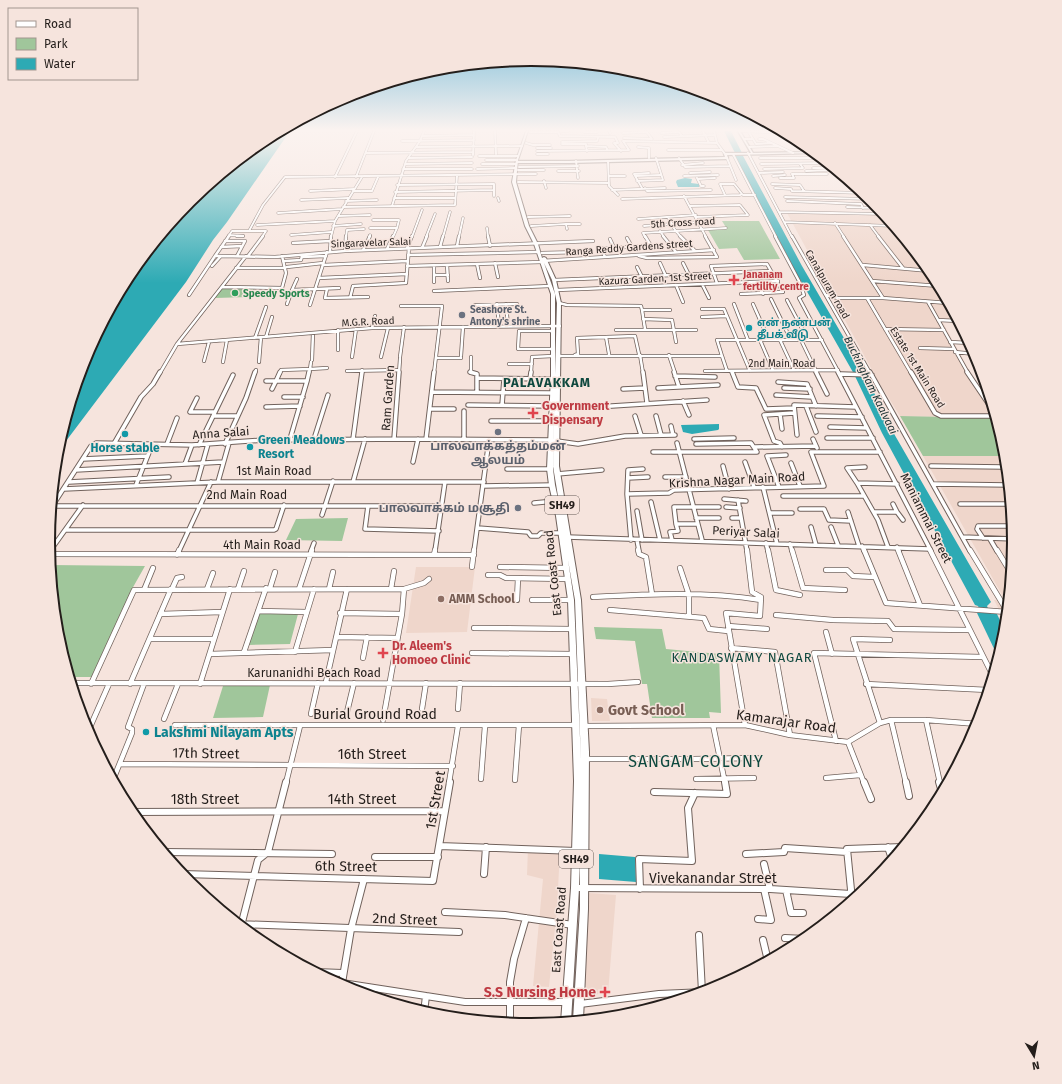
<svg xmlns="http://www.w3.org/2000/svg" width="1062" height="1084" font-family="'Fira Sans','Noto Sans Tamil',sans-serif">
  <rect width="100%" height="100%" fill="#f6e4dd"/>
  <path fill="#efd6cb" d="M787,213L883,214L933,274L958,321H942L995,418L900,416L878,381Z
    M923,456H1006L1014,542L1006,623L994,600H1005Z
    M416,567H475L467,632L406,633Z
    M591,698L607,699L610,721H592Z
    M565,847L560,850L557,908L549,987L533,986L543,879L527,875L528,848Z
    M588,893L616,895L608,993L585,996Z"/>
  <path fill="#a0c69b" d="M722,221H759L780,259L744,260L737,248L719,249L708,230L727,229Z
    M222,288H255L249,297L215,298Z
    M900,416L995,418L1006,456H923Z
    M348,518L342,541L286,540L296,519Z
    M50,565L145,566L132,589L92,677H70L57,636Z
    M257,614H298L290,644L247,645Z
    M594,627L662,629L666,649L719,654L721,713L709,712L710,718H652L647,684H642L635,641L596,639Z
    M270,685L263,717L213,718L223,686Z"/>
  <path fill="#2daab4" d="M280,131H290L227,222L213,240L186,282L57,453L85,357L130,273L190,200L263,140Z
    M724,131H731L742,153H735Z
    M734,154H742L802,266L865,374L893,432L991,602L987,606L990,613L997,614L1005,631L998,657L977,613L981,612L978,606L975,605L882,433L854,374L793,267Z
    M685,178L692,179L691,183L699,184V187H678L676,182L677,180Z
    M719,424V429L718,430L692,434L683,432L681,425Z
    M599,854L635,857L636,882L599,879Z"/>
  <g fill="none" stroke-linecap="round" stroke-linejoin="round">
    <defs>
      <path id="street-far4" d="M495,131L496,154
        M562,131H568
        M609,131L610,133
        M703,131L709,143
        M714,131L717,143L725,154
        M739,131L786,133
        M530,132H558L560,136L615,137L618,143H614L621,151
        M584,132H597
        M623,133L647,132
        M661,133L679,132L682,136
        M422,136L474,135
        M664,137L715,135
        M624,138L652,139L646,131
        M744,139H753L748,131
        M753,139L756,144L770,143
        M759,139H763L793,153
        M402,141L474,140
        M562,142L597,141L598,138
        M526,143L533,145H550
        M562,144H586V146
        M416,147L522,146
        M638,147L649,148V158
        M749,147L778,146
        M537,148H551
        M798,148H809
        M629,150L623,141L717,143
        M668,150H722
        M537,151L629,150
        M587,151L586,146L606,147L607,149
        M366,153L473,152
        M748,153L792,237
        M537,154H548
        M733,154L776,237
        M473,155L474,131
        M479,156H518
        M408,158L472,157
        M679,158L685,167L730,166
        M727,158L736,180
        M760,158H821
        M486,160H517
        M576,161L578,178
        M608,161L609,186L618,195
        M405,164L472,163
        M482,164H516
        M761,164L827,163
        M682,165L703,163
        M519,167L578,166
        M813,168H832
        M403,169H472
        M477,169L515,168
        M764,169L803,168L800,164
        M518,170H544
        M558,171H579
        M806,171L828,170
        M690,173L710,172
        M759,173L783,172
        M609,176H625
        M636,176L660,175
        M684,176L718,175
        M773,176L785,175
        M335,177L357,131
        M356,177L374,131
        M697,178L701,186H704
        M780,178H794L792,174H827
        M698,179L715,178
        M544,181L546,188
        M637,181L663,180L656,158
        M518,182L609,183
        M772,184L800,185L804,191
        M397,185L494,184V196
        M642,188L634,174L649,173
        M645,188L647,191L711,190
        M775,188L791,189L792,191L863,193
        M612,190L665,188
        M310,191L354,189
        M353,191H372L378,177
        M395,192L494,190
        M743,195H755
        M684,196L706,237
        M785,197L871,199
        M394,198H455
        M498,198L499,201
        M622,199L740,195L742,194L734,184H720L725,195
        M301,200L348,198
        M346,201L377,200
        M787,201L861,204L863,208
        M392,206L406,161L420,141L424,131
        M690,206L740,205L748,215L696,217
        M343,207L455,205L457,176
        M847,207L879,208
        M779,212L884,214
        M278,213L342,209
        M338,216L370,215
        M528,217L570,216
        M668,217L675,230L681,237
        M638,219L696,215
        M373,220H399L397,228
        M784,222L894,226
        M835,223L844,237
        M566,224H580
        M257,225L335,221
        M870,225L879,237
        M333,226L361,224
        M531,226L566,224L567,229
        M644,226L699,222
        M370,228H397L393,237
        M487,228L488,237
        M249,231L263,205L285,177L536,174
        M660,231L664,237
        M229,235L243,236
        M291,235L331,232
        M228,237L232,231H266
        M262,237L266,231
        M331,237L335,221L362,177
        M346,237L347,230L364,229
        M369,237L370,235
        M412,237L422,210
        M426,237L435,214
        M443,237L450,212
        M459,237L463,218
        M645,237L643,233L726,228"/>
      <path id="street-far3" d="M237,236H243
        M488,236L490,246
        M663,236L676,252
        M680,236L695,251
        M775,236L799,281L804,295L799,298L839,373
        M792,236L870,373
        M843,236L883,298
        M878,236L903,268
        M627,238L632,247
        M610,239L614,248
        M225,241H245L237,256
        M293,243L330,241
        M457,246L459,236
        M221,247L242,246
        M440,247L443,236
        M407,248L412,236
        M422,248L427,236
        M387,249L393,236
        M363,250L370,236
        M330,251L331,236
        M345,251L346,236
        M542,253L581,252
        M408,255L538,252
        M221,256H215L229,236
        M248,256L263,236
        M639,256L647,258L717,257L705,236
        M302,257L326,256
        M605,257L601,248L651,246L645,236
        M285,261L301,260L302,256
        M542,261L714,250
        M495,263L498,277
        M660,263L665,274
        M683,263L688,273
        M477,264L480,278
        M323,265L407,261
        M434,265V282
        M447,265L448,281
        M863,265L930,271
        M212,266L221,256L275,257L345,251L593,241
        M407,266L542,262
        M287,267L323,263
        M637,267L641,275
        M236,268H285
        M434,275H448
        M319,278L407,274
        M297,279L292,290L339,288
        M554,280L771,271
        M872,281L939,286
        M756,282L763,294
        M717,283L711,266L767,264L783,292L741,294
        M702,284L709,298
        M676,285L683,302
        M222,287L282,288L286,273L282,256
        M327,289L325,298L368,297
        M557,290L778,281
        M434,291L550,286
        M189,295L215,256
        M826,295L838,298H883L948,303
        M350,298L353,286L406,283L409,248
        M867,298L911,373
        M771,299L791,340
        M787,300L808,340
        M928,302L968,373
        M559,303L567,305L641,306L642,310
        M287,304L292,290
        M497,304L499,326
        M506,304L508,326
        M734,304L748,340
        M753,304L769,340
        M310,305L327,252
        M475,305L517,304
        M401,306H442L434,373
        M702,309H724L750,371
        M702,317L727,316
        M643,319L672,320L676,342
        M938,320L958,321
        M372,328L375,316
        M645,329L642,310H670
        M885,329L944,330
        M338,330V350
        M616,330H696
        M552,331H519L518,349H553
        M266,337L272,317
        M606,337L609,354
        M255,338L266,307
        M760,340L773,370
        M780,340L794,370
        M801,340L817,373
        M950,342L970,343
        M177,344L372,328L560,326
        M920,348L954,349
        M955,352L975,354
        M575,355L578,354L577,338L635,336L639,354
        M640,355L643,373
        M669,355L675,373
        M461,356L463,327
        M559,356H722L727,371
        M722,356L717,340H822
        M352,357L356,329
        M381,357L388,328
        M400,357L404,327
        M471,357V373
        M436,358H461
        M312,360L313,333
        M204,361L209,342
        M223,362L227,340
        M259,362L261,337
        M311,362L310,369L327,368
        M509,364H532
        M347,371L399,370
        M705,371L838,370
        M732,371L733,373
        M160,373L177,344L246,256
        M255,373L256,370
        M280,373L281,370L310,369L309,373
        M362,373V370
        M399,373L400,359
        M531,373L532,357L553,356"/>
      <path id="street-far2" d="M280,372L276,381H307
        M470,372L477,374V378
        M643,372L647,403
        M674,372L679,387
        M732,372L738,387L756,388L766,409L794,408
        M816,372L827,394
        M838,372L931,551
        M870,372L970,551
        M911,372L935,413L941,416H995
        M967,372L994,412
        M841,374L872,375
        M675,376L715,377
        M530,379L531,372
        M266,381H276L272,389
        M307,381L309,372
        M778,382L807,384L816,406
        M658,388L718,385
        M784,388L810,389
        M623,389L645,388
        M432,392L552,393
        M477,392V378L553,379
        M776,395L812,397
        M284,397H303
        M197,398L190,412H215
        M683,401L689,415
        M468,405L551,406
        M502,405L504,379
        M806,406L816,432
        M266,407L300,406
        M596,407L707,400
        M430,409H454
        M464,411V439
        M780,414L782,429
        M214,416H237
        M635,416L641,435
        M656,416L661,435
        M817,416L862,417
        M491,421H551
        M671,426L673,435
        M830,427L867,428
        M797,435L794,405L856,407
        M827,438H873
        M290,439L307,381
        M314,439L328,395
        M353,439L362,372
        M394,439L399,372
        M426,439L434,372
        M694,439L734,438
        M813,439L817,448
        M115,442L141,397L153,384L160,372
        M677,443L702,540
        M167,444L177,418
        M225,444L246,398L255,372
        M199,445L233,375
        M755,447L816,446
        M782,447L780,443L774,441L764,415L794,413
        M653,452H757L751,443L696,444
        M83,459L147,456
        M413,462L418,439
        M745,462L754,487
        M791,463L800,486
        M185,464L192,445
        M723,466L729,489
        M931,466L1003,467
        M1007,467H1003L1007,475
        M507,469H550
        M76,470L223,462
        M557,474L602,470
        M665,477H686
        M628,478L648,477
        M69,482L169,477
        M218,482L229,443
        M353,482L365,439
        M197,483L208,444
        M857,483L847,468L865,467
        M934,484L1008,485
        M136,485L152,445
        M483,486L552,485
        M763,487L777,544
        M779,487L767,456L786,455
        M64,489L218,482H484
        M627,494L669,493L674,490L824,486L811,452H880
        M783,496H864
        M724,499L746,501
        M738,500L747,551
        M651,502L660,540
        M534,503L555,501
        M893,504L897,512
        M960,504H1010
        M53,506H442
        M368,506L365,529L439,531
        M726,507L740,508
        M51,508L91,446L96,443L192,445L263,440L418,439L550,440L578,444L625,436L675,435
        M800,509H824L829,520L851,521
        M637,511L642,540
        M848,512L859,546
        M874,512H897L903,520
        M771,513H792
        M322,515L333,481
        M696,518H719
        M732,518H741
        M676,524L674,507H719
        M811,527L816,545
        M831,527L838,545
        M478,528L528,532L531,536H538L541,533H562
        M66,530H274L276,529L284,505
        M567,537L930,549
        M963,537L1014,539
        M983,538L977,529L978,526H1012
        M990,539L997,551
        M631,540L627,494L628,470L643,469
        M637,540L639,551
        M672,540L670,532L678,531L676,524H697
        M766,543L768,551
        M790,544L792,551
        M862,546L864,551
        M888,547L878,520L857,483L897,484
        M897,547L899,551
        M50,551L83,505
        M179,551L211,482
        M311,551L314,543
        M435,551L445,482
        M474,551L489,440"/>
      <path id="street-far1" d="M638,550L639,554L646,557L652,594
        M768,550L776,590L800,595
        M792,550L803,588L845,590
        M864,550L886,603L1007,612
        M898,550L920,605
        M930,550L993,676
        M970,550L1007,611
        M997,550L1011,573
        M49,553L51,550
        M49,554L474,555
        M177,555L179,550
        M434,555L435,550
        M472,567L474,550
        M500,567L566,568
        M680,568L689,595V616
        M826,570H847L853,576L874,577
        M488,575H500L506,578L568,579
        M270,588L275,572
        M172,589L177,578L182,577
        M207,589L213,573
        M238,589L244,571
        M299,589L312,550
        M329,589L333,572
        M391,589L394,571
        M144,590L153,568
        M593,597C649,594 706,591 761,600
        M484,600H517L518,578
        M532,600H571
        M610,610L704,618L709,629L728,631
        M258,611L307,612L295,652
        M307,612L314,589
        M340,613L402,614
        M160,614L222,612
        M776,615L833,620L888,621L894,629L969,630
        M728,626L767,629
        M474,628L572,629
        M826,632L832,654
        M336,637L397,638
        M150,639H214
        M731,648L775,652L790,735
        M244,652L266,588
        M472,653L572,654
        M210,654L333,650
        M363,658L367,637
        M326,682L347,589
        M72,683L608,684L638,682
        M91,684L134,590L404,589L424,583L429,579
        M130,684L171,589
        M200,684L230,589
        M866,684L988,690
        M422,709L426,683
        M458,709L460,683
        M347,712L354,683
        M311,714L318,683
        M164,719L178,684
        M383,720L402,614L404,589
        M891,720L906,783
        M926,720L940,783
        M880,723L853,639L890,640
        M175,725H575
        M713,725L725,783
        M745,725L726,613L760,616L761,597L752,592L747,550
        M585,726L745,725L790,735L848,742L880,723L891,720H926L978,724
        M90,727L109,684
        M836,741L814,653L982,657
        M848,742L864,783
        M586,759H689
        M693,759L757,758
        M120,764L453,766
        M826,778L860,775
        M481,779L485,726
        M696,779L754,778
        M113,780L132,733V729L128,727L144,684
        M515,780L519,725
        M286,783L300,726
        M449,783L458,726"/>
      <path id="street" d="M864,782L871,799
        M906,782L909,796
        M939,782L941,789H944
        M654,792L727,794L725,782
        M131,812L445,811
        M439,846L576,851
        M888,847L892,859
        M164,852L332,854
        M746,854L784,852L785,848L847,852
        M375,857H438
        M764,864L770,889
        M182,874L433,881L450,782
        M484,874L486,847
        M364,879L351,929L342,983L426,996L424,1012
        M575,888L770,889L851,894
        M640,889L639,859L692,861L688,808L695,793
        M786,890L791,913H803
        M852,900L847,849L902,847
        M445,912L505,915L573,925
        M758,919L771,920L764,889
        M238,924L459,932
        M241,926L258,860L268,852L286,782
        M699,935L702,992
        M785,938L805,939
        M763,940L768,961
        M316,972L342,973
        M426,996L465,1002H567
        M580,1004L659,994L705,992
        M510,1023V982L514,959L526,918"/>
      <path id="secondary" d="M738,131H740L753,153L814,152L815,153L727,155L728,158L727,159L569,163H517L516,162L517,161H569L725,157L724,154L725,153H751Z"/>
      <path id="primary" d="M526,131H528L518,160L516,182L529,226L538,244L542,258L544,257L546,258L556,280L561,303L559,466L581,600L589,752L588,909L583,1020L573,1021V1020L580,909V859L579,888L571,1021L561,1022L571,888L574,781L568,600L556,516L549,485L547,469L551,375V294L534,244L525,226L512,182L516,160ZM544,263L552,280L557,303L555,375V294ZM555,375L553,466L560,508L555,485L553,469ZM568,560L575,600L581,761L574,600Z"/>
    </defs>
    <use href="#street-far4" stroke="#71625c" stroke-width="3"/>
    <use href="#street-far3" stroke="#71625c" stroke-width="4"/>
    <use href="#street-far2" stroke="#71625c" stroke-width="5.5"/>
    <use href="#street-far1" stroke="#71625c" stroke-width="6"/>
    <use href="#street" stroke="#71625c" stroke-width="8"/>
    <use href="#secondary" stroke="#71625c" stroke-width="2.5"/>
    <use href="#primary" stroke="#71625c" stroke-width="2"/>
    <use href="#street-far4" stroke="#fff" stroke-width="2"/>
    <use href="#street-far3" stroke="#fff" stroke-width="2.5"/>
    <use href="#street-far2" stroke="#fff" stroke-width="3.5"/>
    <use href="#street-far1" stroke="#fff" stroke-width="4.5"/>
    <use href="#street" stroke="#fff" stroke-width="6"/>
    <use href="#secondary" fill="#fff" fill-rule="evenodd"/>
    <use href="#primary" fill="#fff" fill-rule="evenodd"/>
  </g>
  <linearGradient id="sky" x2="0" y2="1"><stop stop-color="#5db0d3"/><stop offset="0.46" stop-color="#fbf3f0"/><stop offset="1" stop-color="#fbf3f0" stop-opacity="0"/></linearGradient>
  <rect width="1062" height="283" fill="url(#sky)"/>
  <g fill="#e0444e" stroke="#f6e4dd" stroke-width="1.5">
    <path d="M732 274h4v4h4v4h-4v4h-4v-4h-4v-4h4z"/>
    <path d="M531 407h4v4h4v4h-4v4h-4v-4h-4v-4h4z"/>
    <path d="M381 647h4v4h4v4h-4v4h-4v-4h-4v-4h4z"/>
    <path d="M603 986h4v4h4v4h-4v4h-4v-4h-4v-4h4z"/>
  </g>
  <circle fill="#2e9e5b" stroke="#f6e4dd" stroke-width="1.5" cx="235" cy="293" r="4"/>
  <g fill="#6b7280" stroke="#f6e4dd" stroke-width="1.5">
    <circle cx="462" cy="315" r="4"/>
    <circle cx="498" cy="432" r="4"/>
    <circle cx="518" cy="508" r="4"/>
  </g>
  <g fill="#0f9aa8" stroke="#f6e4dd" stroke-width="1.5">
    <circle cx="749" cy="328" r="4"/>
    <circle cx="125" cy="434" r="4"/>
    <circle cx="250" cy="447" r="4"/>
    <circle cx="146" cy="732" r="4"/>
  </g>
  <g fill="#8d6e63" stroke="#f6e4dd" stroke-width="1.5">
    <circle cx="441" cy="599" r="4"/>
    <circle cx="600" cy="710" r="4"/>
  </g>
  <g text-anchor="middle" stroke-width="3" stroke-linejoin="round" paint-order="stroke">
    <g font-size="10" fill="#241e1b" stroke="#f6e4dd">
      <text transform="translate(683 222) rotate(-3)" y="4">5th Cross road</text>
      <text transform="translate(371 242) rotate(-2)" y="4">Singaravelar Salai</text>
      <text transform="translate(629 247) rotate(-4)" y="4">Ranga Reddy Gardens street</text>
      <text transform="translate(655 278) rotate(-3)" y="4">Kazura Garden, 1st Street</text>
      <text transform="translate(828 284) rotate(60)" y="4">Canalpuram road</text>
      <text transform="translate(368 321) rotate(-3)" y="4">M.G.R. Road</text>
      <text x="782" y="367">2nd Main Road</text>
      <text transform="translate(918 367) rotate(58)" y="4">Estate 1st Main Road</text>
    </g>
    <g font-size="10" font-weight="bold" fill="#be3a42" stroke="#f6e4dd" text-anchor="start">
      <text x="743" y="278">Jananam<tspan x="743" dy="12">fertility centre</tspan></text>
    </g>
    <g font-size="10" font-weight="bold" fill="#27864d" stroke="#f6e4dd" text-anchor="start">
      <text x="243" y="297">Speedy Sports</text>
    </g>
    <g font-size="10" font-weight="bold" fill="#5b616d" stroke="#f6e4dd" text-anchor="start">
      <text x="470" y="313">Seashore St.<tspan x="470" dy="12">Antony's shrine</tspan></text>
    </g>
    <g font-size="10" font-weight="bold" fill="#0d838f" stroke="#f6e4dd" text-anchor="start">
      <text x="757" y="326">என் நண்பன்<tspan x="757" dy="12">தீபக் வீடு</tspan></text>
    </g>
    <g font-size="11" font-style="italic" fill="#1c3133" stroke="#f6e4dd">
      <text transform="translate(871 385) rotate(64)" y="4">Buckingham Kaalvaai</text>
    </g>
    <g fill="#f6e4dd" stroke="#635955" stroke-width="1">
      <rect x="545" y="496" width="34" height="18" rx="3"/>
      <rect x="559" y="850" width="34" height="18" rx="3"/>
    </g>
    <g font-size="11" font-weight="bold" fill="#241e1b">
      <text x="562" y="509">SH49</text>
      <text x="576" y="863">SH49</text>
    </g>
    <g font-size="12" fill="#241e1b" stroke="#f6e4dd">
      <text transform="translate(388 398) rotate(-86)" y="4">Ram Garden</text>
      <text transform="translate(221 433) rotate(-4)" y="4">Anna Salai</text>
      <text x="274" y="475">1st Main Road</text>
      <text transform="translate(737 480) rotate(-3)" y="4">Krishna Nagar Main Road</text>
      <text x="247" y="499">2nd Main Road</text>
      <text transform="translate(926 518) rotate(63)" y="4">Maniammai Street</text>
      <text transform="translate(746 532) rotate(3)" y="4">Periyar Salai</text>
      <text x="262" y="549">4th Main Road</text>
      <text transform="translate(553 573) rotate(-96)" y="4">East Coast Road</text>
      <text x="314" y="677">Karunanidhi Beach Road</text>
      <text transform="translate(559 930) rotate(-86)" y="4">East Coast Road</text>
    </g>
    <g font-size="12" font-weight="bold" fill="#be3a42" stroke="#f6e4dd" text-anchor="start">
      <text x="542" y="410">Government<tspan x="542" dy="14">Dispensary</tspan></text>
      <text x="392" y="650">Dr. Aleem's<tspan x="392" dy="14">Homoeo Clinic</tspan></text>
    </g>
    <g font-size="12" font-weight="bold" fill="#0d838f" stroke="#f6e4dd" text-anchor="start">
      <text x="258" y="444">Green Meadows<tspan x="258" dy="14">Resort</tspan></text>
      <text x="125" y="452" text-anchor="middle">Horse stable</text>
    </g>
    <g font-size="12" font-weight="bold" fill="#5b616d" stroke="#f6e4dd">
      <text x="498" y="450">பாலவாக்கத்தம்மன்<tspan x="498" dy="14">ஆலயம்</tspan></text>
      <text x="510" y="512" text-anchor="end">பாலவாக்கம் மசூதி</text>
    </g>
    <g font-size="12" font-weight="bold" fill="#785e54" stroke="#f6e4dd" text-anchor="start">
      <text x="449" y="603">AMM School</text>
    </g>
    <g font-size="13" font-weight="bold" letter-spacing="1" fill="#0e483e" stroke="#f6e4dd">
      <text x="547" y="387">PALAVAKKAM</text>
    </g>
    <g font-size="13" letter-spacing="1" fill="#0e483e" stroke="#f6e4dd">
      <text x="742" y="662">KANDASWAMY NAGAR</text>
    </g>
    <g font-size="14" font-weight="bold" fill="#785e54" stroke="#f6e4dd" text-anchor="start">
      <text x="608" y="715">Govt School</text>
    </g>
    <g font-size="14" fill="#241e1b" stroke="#f6e4dd">
      <text x="375" y="719">Burial Ground Road</text>
      <text transform="translate(786 721) rotate(8)" y="5">Kamarajar Road</text>
      <text transform="translate(206 753) rotate(1)" y="5">17th Street</text>
      <text x="372" y="759">16th Street</text>
      <text x="205" y="804">18th Street</text>
      <text x="362" y="804">14th Street</text>
      <text transform="translate(435 800) rotate(-80)" y="5">1st Street</text>
      <text transform="translate(346 866) rotate(1)" y="5">6th Street</text>
      <text x="713" y="883">Vivekanandar Street</text>
      <text transform="translate(405 919) rotate(2)" y="5">2nd Street</text>
    </g>
    <g font-size="14" font-weight="bold" fill="#0d838f" stroke="#f6e4dd" text-anchor="start">
      <text x="154" y="737">Lakshmi Nilayam Apts</text>
    </g>
    <g font-size="14" font-weight="bold" fill="#be3a42" stroke="#f6e4dd" text-anchor="end">
      <text x="596" y="997">S.S Nursing Home</text>
    </g>
    <g font-size="16" letter-spacing="1" fill="#0e483e" stroke="#f6e4dd">
      <text x="696" y="767">SANGAM COLONY</text>
    </g>
  </g>
  <path d="M0 0H1062V1084H0ZM55 542a476 476 0 1 1 952 0a476 476 0 1 1-952 0Z" fill="#f6e4dd" fill-rule="evenodd"/>
  <path fill="none" stroke="#241e1b" stroke-width="2" d="M55 542a476 476 0 1 1 952 0a476 476 0 1 1-952 0Z"/>
  <rect x="8" y="8" width="130" height="72" fill="#f6e4dd" stroke="#a2958f"/>
  <rect x="16" y="21" width="20" height="6" fill="#ffffff" stroke="#a2958f"/>
  <text x="44" y="28" font-size="12" fill="#241e1b">Road</text>
  <rect x="16" y="38" width="20" height="12" fill="#a0c69b" stroke="#a2958f"/>
  <text x="44" y="48" font-size="12" fill="#241e1b">Park</text>
  <rect x="16" y="58" width="20" height="12" fill="#2daab4" stroke="#a2958f"/>
  <text x="44" y="68" font-size="12" fill="#241e1b">Water</text>
  <g transform="translate(1034 1056) rotate(170)" stroke="#f6e4dd" stroke-width="3" paint-order="stroke">
  <path d="M0-3L7 15L0 10L-7 15Z" fill="#241e1b"/>
  <text y="-6" font-size="11" font-weight="bold" text-anchor="middle" fill="#241e1b">N</text>
  </g>
</svg>
